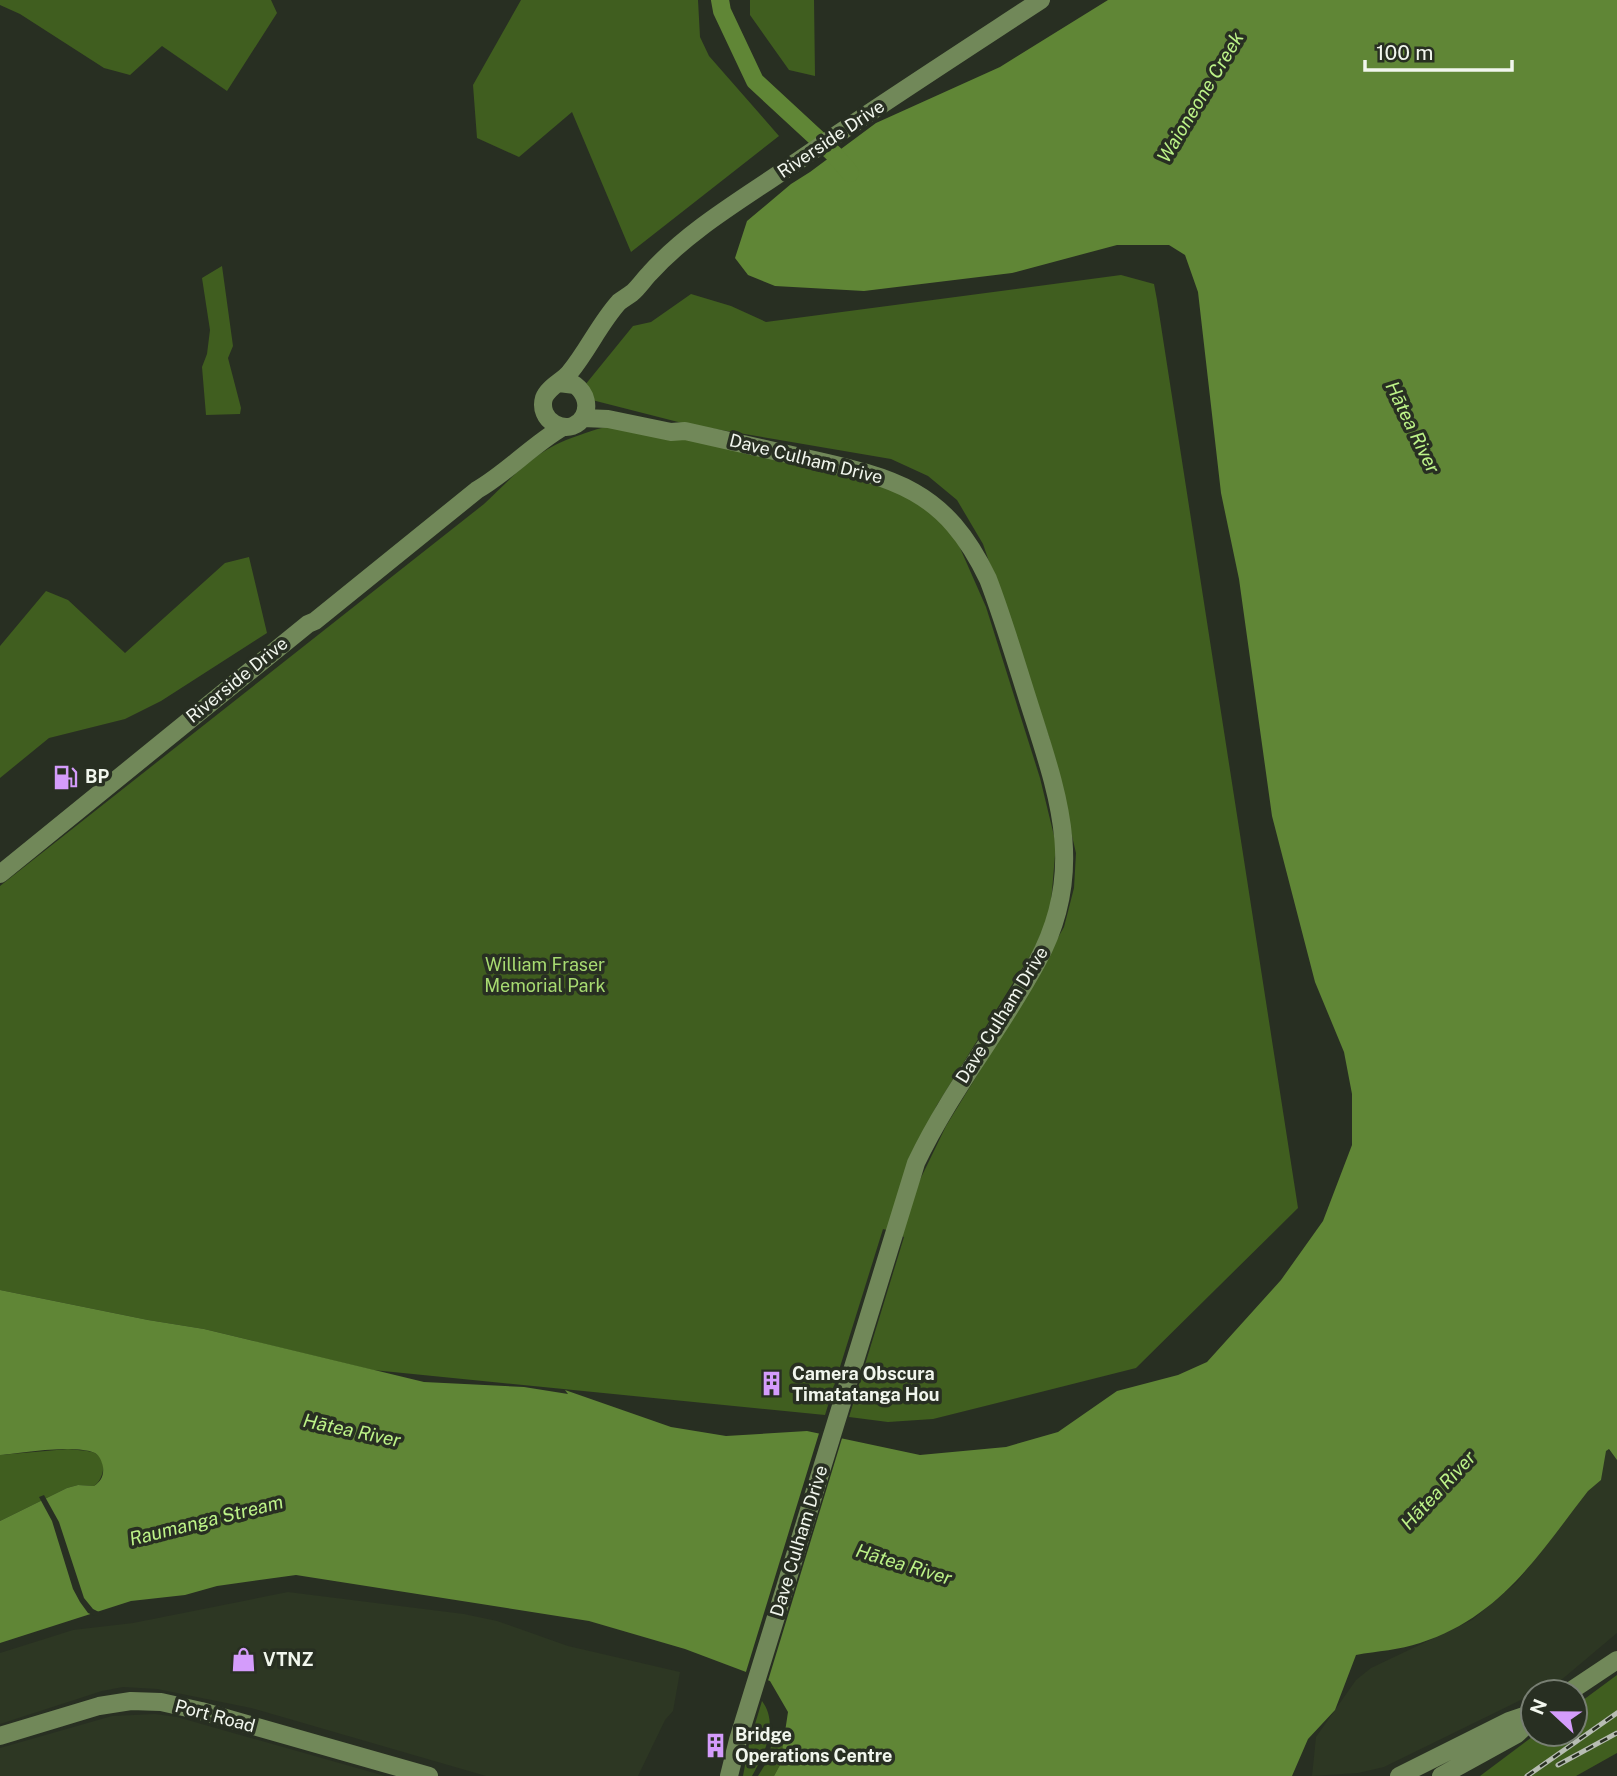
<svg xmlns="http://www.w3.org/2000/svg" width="1617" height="1776" font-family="'Public Sans',sans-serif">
  <rect width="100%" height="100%" fill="#282f22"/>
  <path fill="#2d3723" d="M1608,1449L1617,1460V1633L1560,1681L1533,1692V1694L1384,1767L1358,1773L1312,1776L1316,1737L1356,1680L1371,1668L1472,1620L1517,1582L1588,1490L1601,1480L1605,1452Z
    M288,1592L464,1614L497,1621L568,1646L680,1672L673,1711L665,1720L638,1776H486L251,1708L157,1689L123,1687L102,1691L0,1724V1653L73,1630L133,1623Z
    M155,1714L177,1717L385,1776H0V1748L112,1716Z"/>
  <path fill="#405e1f" d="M0,0H271L277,13L227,91L162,46L130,75L104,68L20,14L0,5Z
    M521,0H698L700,37L709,56L779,136L631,252L572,112L519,157L477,138L473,85Z
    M750,0H814L815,76L789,70L750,15Z
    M222,266L233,346L228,358L241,408L240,414L206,415L202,367L207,354L210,330L202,278Z
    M1121,275L1154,284L1157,300L1298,1208L1136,1368L933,1419L888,1422L849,1417L904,1237L900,1235L915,1190L946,1126L1017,1010L1064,927L1074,888L1076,853L1049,737L983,544L957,500L928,476L891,459L686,424L592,400L585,385L633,326L651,322L691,294L731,306L766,322Z
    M609,427L664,434L885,475L953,532L986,607L1040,778L1056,844L1050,914L1033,951L937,1105L907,1166L887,1230L883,1229L825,1415L373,1370L204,1329L148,1320L0,1290V886L484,504C516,474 535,450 577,436C589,432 597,428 609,427Z
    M249,557L267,633L161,701L125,719L49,738L0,778V646L46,591L68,600L125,653L225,563Z
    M68,1449C76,1450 84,1450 92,1452C108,1457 105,1478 94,1486L78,1485L67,1488L0,1521V1455Z
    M1617,1675V1753L1576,1776H1480L1536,1734H1575V1706Z
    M762,1701C779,1724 765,1753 752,1776H743L749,1744Z
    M773,1740L784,1741L780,1765L774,1776H758L766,1763Z"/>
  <path fill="#608636" d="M1108,0H1617V1460L1609,1449L1606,1451L1601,1480L1588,1491C1539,1554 1501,1617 1420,1643C1400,1650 1377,1651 1356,1655L1335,1710L1308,1739L1292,1776H774L780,1765L788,1712L770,1681L685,1649L589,1621L296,1575L217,1586L185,1595L131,1601L0,1643V1521L67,1488L78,1485L94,1486C101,1481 104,1476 103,1467C102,1462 100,1456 95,1453C75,1444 23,1453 0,1455V1290L148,1320L204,1329L424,1382L524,1387L568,1394L565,1390L671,1427L726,1436L807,1431L920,1455L1006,1447L1058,1432L1117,1391L1178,1375L1207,1362L1281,1280L1323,1221L1352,1145V1094L1344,1052L1315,982L1272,816L1239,579L1221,493L1198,292L1185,255L1169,245H1117L1012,273L864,291L775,286L748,275L735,258L747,221L791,184L810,172L876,123L1000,67Z"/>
  <path fill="#282f22" d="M820,1430L843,1435L767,1684L745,1675Z
    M44,1495L59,1522L84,1598L93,1609L103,1614L95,1616L88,1613L80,1602L73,1589L52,1521L39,1497Z"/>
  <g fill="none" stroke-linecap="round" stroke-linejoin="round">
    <path stroke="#608636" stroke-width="18" d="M720,0L722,11L755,81L834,154L850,173"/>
    <path stroke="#718859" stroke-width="18" d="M559,383L575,385C599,403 581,437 555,424C545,419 541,408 544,398C548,387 563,381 570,372C588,350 600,323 619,302C623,299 628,296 632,293C639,287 644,279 650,273C689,230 741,200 789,167C872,110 957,55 1041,0
      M583,418L608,419L671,432L685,431C725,440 765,449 805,458C895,478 945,489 988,579C1003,618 1015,659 1028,700C1057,792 1088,869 1037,962C1000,1031 950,1091 916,1163L738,1740L729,1776
      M0,874L308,624L315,621L477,490C508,472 532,445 563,427
      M1569,1692L1617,1660
      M0,1736L99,1706L131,1701L161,1702L201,1711L429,1776
      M1399,1776L1509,1721L1533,1713
      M1441,1776L1517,1734L1533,1719"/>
    <defs>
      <path id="rail" d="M1558,1765L1617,1733
        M1527,1776L1617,1713"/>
    </defs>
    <use href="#rail" stroke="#b7bdb3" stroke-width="5"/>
    <use href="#rail" stroke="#282f22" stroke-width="2.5" stroke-dasharray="8" stroke-linecap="butt"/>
  </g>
  <defs>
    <symbol id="fuel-bare" viewBox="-9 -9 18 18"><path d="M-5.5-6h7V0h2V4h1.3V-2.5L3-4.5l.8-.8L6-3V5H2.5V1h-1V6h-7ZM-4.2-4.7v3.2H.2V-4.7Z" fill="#d49cfb" stroke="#282f22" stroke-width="2.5" paint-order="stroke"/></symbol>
    <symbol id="building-bare" viewBox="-9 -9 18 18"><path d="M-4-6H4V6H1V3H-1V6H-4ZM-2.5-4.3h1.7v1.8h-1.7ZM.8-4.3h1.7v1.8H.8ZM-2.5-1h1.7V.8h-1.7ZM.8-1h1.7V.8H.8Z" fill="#d49cfb" stroke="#282f22" stroke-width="2.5" paint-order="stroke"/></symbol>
    <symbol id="shop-bare" viewBox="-9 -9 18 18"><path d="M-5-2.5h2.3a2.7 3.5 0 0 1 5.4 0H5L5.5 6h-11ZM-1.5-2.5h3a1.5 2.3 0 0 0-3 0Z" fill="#d49cfb" stroke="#282f22" stroke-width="2.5" paint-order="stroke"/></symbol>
  </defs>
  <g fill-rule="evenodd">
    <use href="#fuel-bare" x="48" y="760" width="35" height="35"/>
    <use href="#building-bare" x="754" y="1366" width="35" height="35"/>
    <use href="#shop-bare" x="226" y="1642" width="35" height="35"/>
    <use href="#building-bare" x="698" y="1728" width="35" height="35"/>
  </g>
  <g text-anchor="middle" stroke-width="7" stroke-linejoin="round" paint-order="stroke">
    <g font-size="18" fill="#f1f6ed" stroke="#282f22">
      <text transform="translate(831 139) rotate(-34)" y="6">Riverside Drive</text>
      <text transform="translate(806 459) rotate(14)" y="6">Dave Culham Drive</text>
      <text transform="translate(237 680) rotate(-39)" y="6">Riverside Drive</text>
      <text transform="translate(1002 1015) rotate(-58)" y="6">Dave Culham Drive</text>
      <text transform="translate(799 1541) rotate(-73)" y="6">Dave Culham Drive</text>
      <text transform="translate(215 1716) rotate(15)" y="6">Port Road</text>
    </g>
    <g font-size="18" font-weight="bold" fill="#f1f6ed" stroke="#282f22" text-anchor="start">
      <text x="85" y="783">BP</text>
      <text x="792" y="1380">Camera Obscura<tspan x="792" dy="21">Timatatanga Hou</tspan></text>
      <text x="263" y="1666">VTNZ</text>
      <text x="735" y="1741">Bridge<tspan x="735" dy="21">Operations Centre</tspan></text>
    </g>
    <g font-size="18" fill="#a7db71" stroke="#282f22">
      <text x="545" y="971">William Fraser<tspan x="545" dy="21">Memorial Park</tspan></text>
    </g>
    <g font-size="19" font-style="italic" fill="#bdf388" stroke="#282f22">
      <text transform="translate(1200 97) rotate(-59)" y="7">Waioneone Creek</text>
      <text transform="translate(1413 427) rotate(64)" y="7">Hātea River</text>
      <text transform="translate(352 1430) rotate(12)" y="7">Hātea River</text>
      <text transform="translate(1438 1490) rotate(-47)" y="7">Hātea River</text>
      <text transform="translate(206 1520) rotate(-14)" y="7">Raumanga Stream</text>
      <text transform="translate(904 1564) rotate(17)" y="7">Hātea River</text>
    </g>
  </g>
  <g transform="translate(1554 1713) rotate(292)"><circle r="33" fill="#282f22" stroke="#787f73" stroke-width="2"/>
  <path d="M0-5L12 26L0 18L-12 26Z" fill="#d49cfb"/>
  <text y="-10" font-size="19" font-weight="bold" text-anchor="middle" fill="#f1f6ed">N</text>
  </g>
  <path d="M1365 60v10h147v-10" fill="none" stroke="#f1f6ed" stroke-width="3.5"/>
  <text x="1376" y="60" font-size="21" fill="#f1f6ed" stroke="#282f22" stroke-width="5" paint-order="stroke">100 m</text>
</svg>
